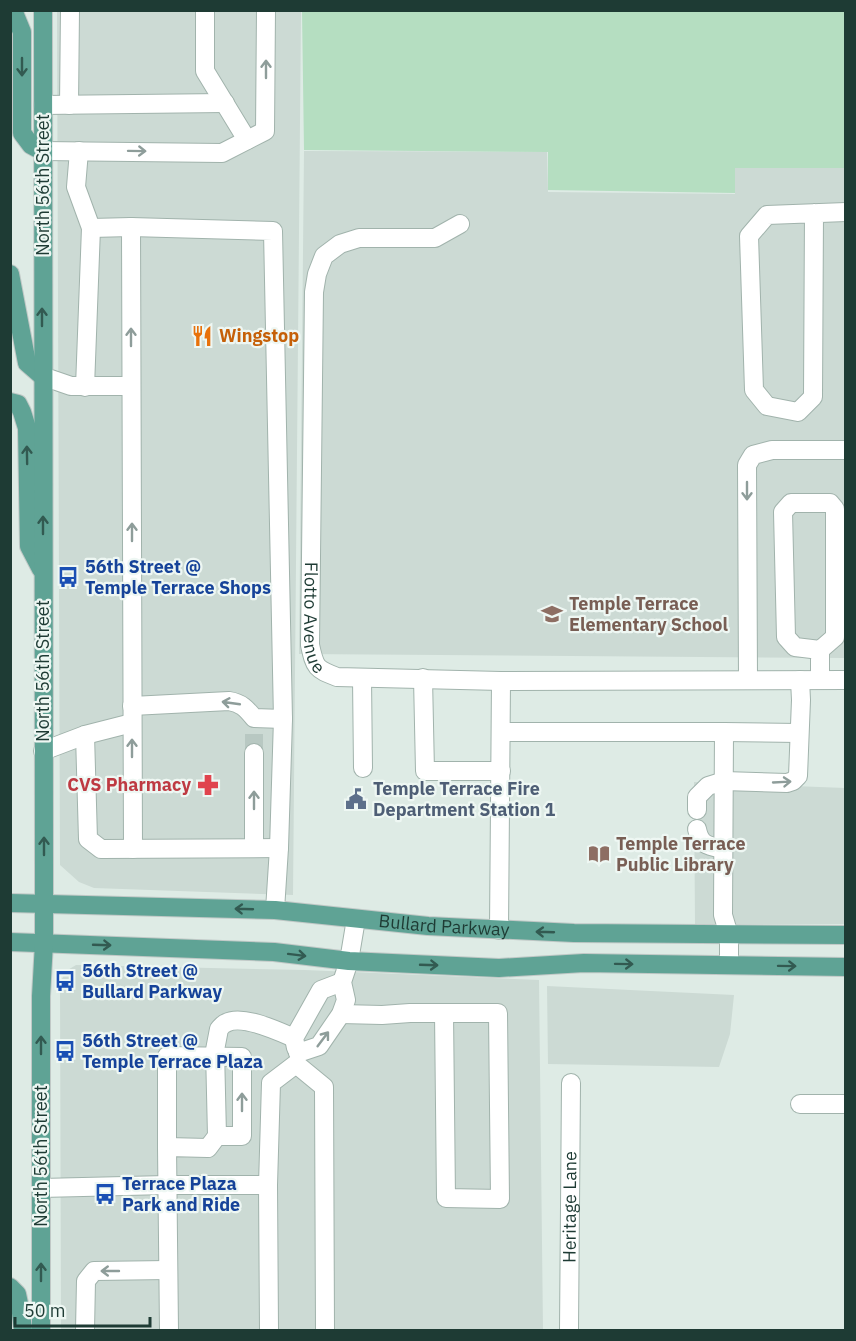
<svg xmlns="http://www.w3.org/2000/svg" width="856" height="1341" font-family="'IBM Plex Sans',sans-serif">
  <rect width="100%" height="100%" fill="#deebe5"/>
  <path fill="#ccdad4" d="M57,11H301L293,895L94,888L79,882L60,865Z
    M304,151L547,152L548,192L735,194V168L845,166V658L299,654Z
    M694,782L845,788V924H695Z
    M76,965L305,970L539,980L543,1330H61L60,983L66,971Z
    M547,986L734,995L730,1034L719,1067L548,1064Z"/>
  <path fill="#b5dec1" d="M302,11H845V168H735V193L548,190V152L304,150Z"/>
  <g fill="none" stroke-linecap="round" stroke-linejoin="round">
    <path stroke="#b8c8c2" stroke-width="18" stroke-dasharray="18 9" stroke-linecap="butt" d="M254,734V753"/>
    <defs>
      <g id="minor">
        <path d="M205,10V71L247,140"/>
        <path d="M43,105L225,103"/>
        <path d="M69,105L70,10"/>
        <path d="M42,151L222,153L265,131L266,10"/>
        <path d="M79,151L76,187L91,228L85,387"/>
        <path d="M814,213L813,397L798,412L767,406L754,390L749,236L767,215L846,212"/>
        <path id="s1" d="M460,224L435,238H359L340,244L324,256L317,274L314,292L310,645C315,668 316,669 337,677L501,681L846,680"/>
        <path d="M131,227L133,849"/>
        <path d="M91,228L131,227L273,231L283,719L279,848L275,910"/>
        <path d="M42,376L71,386H131"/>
        <path d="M820,650L795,647L786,637L783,512L791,503H830L835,509V637L820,650V680"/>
        <path d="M362,678L363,768"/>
        <path d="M423,678L425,771H501"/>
        <path d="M748,680L747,465L753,455L772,450H846"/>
        <path d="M132,706L229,701C241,703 246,708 254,718L283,719"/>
        <path d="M501,732H724L799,733"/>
        <path d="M724,732L723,915L729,935V965"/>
        <path d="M85,735L88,839L101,849L279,848"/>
        <path d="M43,751L85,735L132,723"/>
        <path d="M254,753V847"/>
        <path d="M697,810V797L708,786L724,781L787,783L793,781L798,776L801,700L800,680"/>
        <path d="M697,829C700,845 708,846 723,849"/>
        <path d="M499,930L501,681"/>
        <path d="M341,1014L382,1015L410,1013H498L500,1199L446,1198L444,1013"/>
        <path d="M296,1048L294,1038L321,990L342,982"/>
        <path d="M298,1053L319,1046L341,1014L346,1000L342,982L349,961L356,919"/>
        <path d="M800,1104H846"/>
        <path d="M167,1147V1056L242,1057V1136H217"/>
        <path d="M41,1188L167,1185H268"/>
        <path d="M85,1330L86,1281L94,1271L168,1270"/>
        <path d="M169,1330L167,1147L208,1148L217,1136L215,1050L219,1029C221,1027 223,1024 226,1023C242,1014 278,1031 294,1038"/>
        <path d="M269,1330L268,1185L271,1083L296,1064L324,1087L325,1330"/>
        <path id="s2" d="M569,1330L571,1083"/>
      </g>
      <g id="major">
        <path d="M13,10L22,32V133L31,145L42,151"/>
        <path d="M10,274L27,363L42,376"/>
        <path d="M10,402L18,404L22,412L27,428L29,546L41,569"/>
        <path id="s3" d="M10,903L275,910L428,926L574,933L846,935"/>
        <path d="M10,942L274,952L349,961L499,968L584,963L846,967"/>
        <path d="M10,1287L17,1294L21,1313L23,1330"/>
        <path d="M41,1330V996L44,943V864L43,10"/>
      </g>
    </defs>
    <use href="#minor" stroke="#a1b3ac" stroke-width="20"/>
    <use href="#major" stroke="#c0c8c6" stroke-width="20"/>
    <use href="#minor" stroke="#fff" stroke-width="18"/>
    <use href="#major" stroke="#5fa395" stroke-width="18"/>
  </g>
  <defs><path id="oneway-shaft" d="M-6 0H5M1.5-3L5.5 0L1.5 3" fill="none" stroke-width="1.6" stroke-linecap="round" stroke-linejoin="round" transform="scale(1.5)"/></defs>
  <g stroke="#325a51">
    <use href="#oneway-shaft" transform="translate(22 67) rotate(90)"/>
    <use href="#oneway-shaft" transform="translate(42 317) rotate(-90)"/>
    <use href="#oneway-shaft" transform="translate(27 455) rotate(-91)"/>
    <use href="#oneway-shaft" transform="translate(43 525) rotate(-90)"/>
    <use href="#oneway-shaft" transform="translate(44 846) rotate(-90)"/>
    <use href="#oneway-shaft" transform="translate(244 909) rotate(-178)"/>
    <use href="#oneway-shaft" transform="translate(545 932) rotate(-178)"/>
    <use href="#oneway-shaft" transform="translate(102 945) rotate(2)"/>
    <use href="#oneway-shaft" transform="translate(297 955) rotate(7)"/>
    <use href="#oneway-shaft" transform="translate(624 964) rotate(1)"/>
    <use href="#oneway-shaft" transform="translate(429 965) rotate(2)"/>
    <use href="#oneway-shaft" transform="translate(787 966) rotate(1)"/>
    <use href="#oneway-shaft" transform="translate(41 1045) rotate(-90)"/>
    <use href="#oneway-shaft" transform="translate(41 1272) rotate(-90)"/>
  </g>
  <g stroke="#8e9d9a">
    <use href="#oneway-shaft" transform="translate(266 69) rotate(-90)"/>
    <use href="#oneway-shaft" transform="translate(137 151) rotate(1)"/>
    <use href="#oneway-shaft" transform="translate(131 337) rotate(-90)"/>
    <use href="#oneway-shaft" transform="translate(747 491) rotate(90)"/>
    <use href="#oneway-shaft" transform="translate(132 532) rotate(-90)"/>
    <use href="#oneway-shaft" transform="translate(231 703) rotate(-172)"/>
    <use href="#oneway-shaft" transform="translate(132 748) rotate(-90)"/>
    <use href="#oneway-shaft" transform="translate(782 782) rotate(-3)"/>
    <use href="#oneway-shaft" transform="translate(254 800) rotate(-90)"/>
    <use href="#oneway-shaft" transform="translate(323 1039) rotate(-53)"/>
    <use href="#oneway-shaft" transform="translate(242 1102) rotate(-90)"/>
    <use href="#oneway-shaft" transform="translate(110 1271) rotate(180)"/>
  </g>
  <defs>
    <symbol id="restaurant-bare" viewBox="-9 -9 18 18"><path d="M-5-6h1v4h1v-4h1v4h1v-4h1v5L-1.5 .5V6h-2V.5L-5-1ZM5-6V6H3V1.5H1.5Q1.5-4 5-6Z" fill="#e8710a" stroke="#eef7f3" stroke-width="2.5" paint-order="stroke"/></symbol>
    <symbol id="bus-bare" viewBox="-9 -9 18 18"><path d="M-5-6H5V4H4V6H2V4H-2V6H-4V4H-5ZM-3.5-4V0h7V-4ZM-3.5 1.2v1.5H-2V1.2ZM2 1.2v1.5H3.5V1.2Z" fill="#1a4fb4" stroke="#eef7f3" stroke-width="2.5" paint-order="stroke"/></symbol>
    <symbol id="school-bare" viewBox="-9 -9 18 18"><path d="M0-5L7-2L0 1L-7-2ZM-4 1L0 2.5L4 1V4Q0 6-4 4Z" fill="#8d6e63" stroke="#eef7f3" stroke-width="2.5" paint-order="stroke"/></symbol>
    <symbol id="pharmacy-bare" viewBox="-9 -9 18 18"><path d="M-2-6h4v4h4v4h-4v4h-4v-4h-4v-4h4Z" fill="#e0444e" stroke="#eef7f3" stroke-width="2.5" paint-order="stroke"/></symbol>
    <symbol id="civic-bare" viewBox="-9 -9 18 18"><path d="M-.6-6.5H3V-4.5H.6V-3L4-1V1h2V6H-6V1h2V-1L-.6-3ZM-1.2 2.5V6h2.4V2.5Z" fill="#5c6f8a" stroke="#eef7f3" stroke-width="2.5" paint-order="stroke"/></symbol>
    <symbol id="library-bare" viewBox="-9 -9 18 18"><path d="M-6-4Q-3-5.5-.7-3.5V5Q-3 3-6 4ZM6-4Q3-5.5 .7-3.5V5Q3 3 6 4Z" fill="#8d6e63" stroke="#eef7f3" stroke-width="2.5" paint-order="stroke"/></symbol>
  </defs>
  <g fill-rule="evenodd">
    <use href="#restaurant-bare" x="187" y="321" width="30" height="30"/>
    <use href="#bus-bare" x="53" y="562" width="30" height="30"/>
    <use href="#school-bare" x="537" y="599" width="30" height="30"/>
    <use href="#pharmacy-bare" x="193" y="770" width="30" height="30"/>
    <use href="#civic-bare" x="341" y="784" width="30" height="30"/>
    <use href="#library-bare" x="584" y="839" width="30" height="30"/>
    <use href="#bus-bare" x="50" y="966" width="30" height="30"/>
    <use href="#bus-bare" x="50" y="1036" width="30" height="30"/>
    <use href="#bus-bare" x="90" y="1179" width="30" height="30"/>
  </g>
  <g text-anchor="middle" stroke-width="4.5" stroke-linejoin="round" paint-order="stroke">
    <g font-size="18" fill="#1e3b34" stroke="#eef7f3">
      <text transform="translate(43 185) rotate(-90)" y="6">North 56th Street</text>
      <text dy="6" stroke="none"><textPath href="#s1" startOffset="508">Flotto Avenue</textPath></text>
      <text transform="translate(43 671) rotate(-90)" y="6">North 56th Street</text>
      <text dy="6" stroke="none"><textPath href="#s3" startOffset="435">Bullard Parkway</textPath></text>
      <text transform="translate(41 1156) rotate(-90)" y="6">North 56th Street</text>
      <text dy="6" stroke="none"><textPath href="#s2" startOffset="123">Heritage Lane</textPath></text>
    </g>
    <g font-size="18" font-weight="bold" fill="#c56008" stroke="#eef7f3" text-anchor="start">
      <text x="219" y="342">Wingstop</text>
    </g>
    <g font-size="18" font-weight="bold" fill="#164399" stroke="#eef7f3" text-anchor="start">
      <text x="85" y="573">56th Street @<tspan x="85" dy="21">Temple Terrace Shops</tspan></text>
      <text x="82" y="977">56th Street @<tspan x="82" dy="21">Bullard Parkway</tspan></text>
      <text x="82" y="1047">56th Street @<tspan x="82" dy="21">Temple Terrace Plaza</tspan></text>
      <text x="122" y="1190">Terrace Plaza<tspan x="122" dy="21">Park and Ride</tspan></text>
    </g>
    <g font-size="18" font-weight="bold" fill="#785e54" stroke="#eef7f3" text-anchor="start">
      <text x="569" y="610">Temple Terrace<tspan x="569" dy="21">Elementary School</tspan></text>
      <text x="616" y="850">Temple Terrace<tspan x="616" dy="21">Public Library</tspan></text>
    </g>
    <g font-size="18" font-weight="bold" fill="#be3a42" stroke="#eef7f3" text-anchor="end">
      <text x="191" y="791">CVS Pharmacy</text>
    </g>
    <g font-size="18" font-weight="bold" fill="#4e5e75" stroke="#eef7f3" text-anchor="start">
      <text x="373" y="795">Temple Terrace Fire<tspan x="373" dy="21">Department Station 1</tspan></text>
    </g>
  </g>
  <rect width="856" height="1341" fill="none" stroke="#1e3b34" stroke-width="24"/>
  <path d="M15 1317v9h135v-9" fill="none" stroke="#1e3b34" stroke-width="3"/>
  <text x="24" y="1317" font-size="18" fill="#1e3b34" stroke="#eef7f3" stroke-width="4.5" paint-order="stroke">50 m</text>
</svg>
